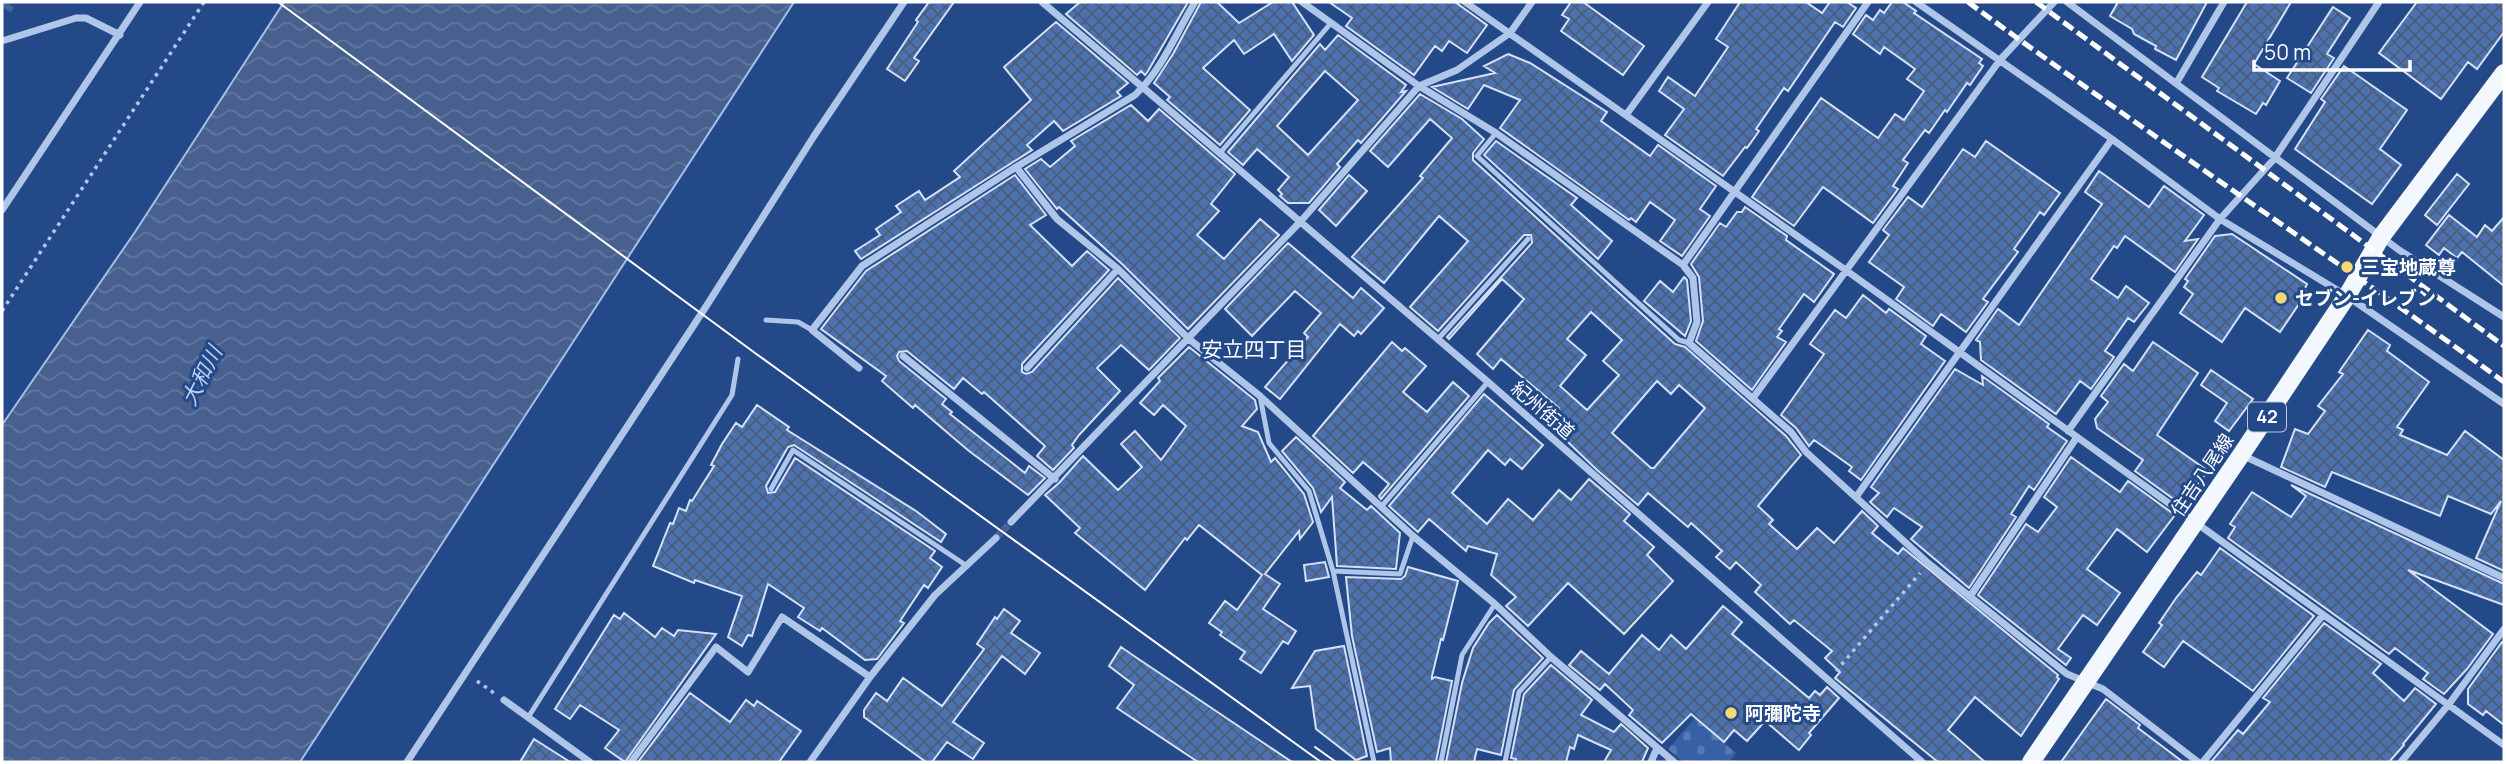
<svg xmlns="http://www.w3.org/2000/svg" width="2506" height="764" font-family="Manrope,'Noto Sans JP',sans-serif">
  <defs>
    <pattern id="cemetery-stones" width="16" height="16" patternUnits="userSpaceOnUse" patternTransform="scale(1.75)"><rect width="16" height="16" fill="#3861a5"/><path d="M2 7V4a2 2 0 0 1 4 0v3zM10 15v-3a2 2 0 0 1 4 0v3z" fill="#5679b2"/></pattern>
    <pattern id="water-waves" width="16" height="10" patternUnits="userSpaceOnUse" patternTransform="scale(1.75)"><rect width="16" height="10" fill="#47608e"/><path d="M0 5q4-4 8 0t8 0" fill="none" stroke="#63789f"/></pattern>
    <pattern id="building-cross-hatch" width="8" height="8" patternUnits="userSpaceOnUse" patternTransform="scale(1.75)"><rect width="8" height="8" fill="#4c71b0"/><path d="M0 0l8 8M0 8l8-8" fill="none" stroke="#4c5d79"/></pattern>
  </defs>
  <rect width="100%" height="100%" fill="#244988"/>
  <path fill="url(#cemetery-stones)" d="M1695,718L1736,753L1729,762H1683L1668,749Z"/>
  <path fill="url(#water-waves)" stroke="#a4c0ea" stroke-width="2" d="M284,2H794L300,762H2V425L135,232Z"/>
  <path fill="url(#building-cross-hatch)" stroke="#d4e1f7" stroke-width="2" fill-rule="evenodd" d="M929,2H954L914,58L919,61L905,81L887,69L918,22L916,20Z
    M1080,2H1188L1148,71L1145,75L1141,71L1137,75L1066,14Z
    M1201,2H1217L1239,23L1273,2H1292L1314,35L1292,61L1274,34L1244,54L1234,40L1203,68L1250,110L1220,145L1167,100L1170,97L1154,83L1173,54Z
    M1329,2H1455L1487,25L1467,53L1449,41L1442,51L1435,46L1414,75L1346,26L1352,18Z
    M1571,2H1583L1644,46L1623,75L1561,31L1569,19L1562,15Z
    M1740,2H1806L1822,13L1830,2H1847L1856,8L1843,27L1835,22L1788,91L1784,88L1756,129L1759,131L1747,148L1745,147L1723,176L1665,135L1684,109L1659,91L1668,77L1695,96L1728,47L1716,39Z
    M1892,2H1903L1916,11L1914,13L1982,59L1979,63L1983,66L1970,85L1967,83L1947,112L1945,110L1929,133L1925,130L1903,160L1908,163L1893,186L1898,189L1873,223L1823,187L1794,226L1752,197L1821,98L1878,138L1895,114L1904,120L1924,91L1907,79L1915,69L1884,47L1880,54L1853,34L1866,15L1873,20L1880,10L1884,13Z
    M2118,2H2207L2176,60L2155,49L2156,46L2134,34L2132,29L2110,16Z
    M2247,2H2291L2254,64L2280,81L2266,105L2263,103L2256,114L2217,91L2219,88L2202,77Z
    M2417,2H2504V32L2477,69L2468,62L2441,99L2379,53Z
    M2333,7L2350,18L2327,54L2334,58L2311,93L2287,78Z
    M1056,22L1128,83L1117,92L1121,96L1063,131L1054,121L1027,145L1032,150L861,259L855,251L880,235L876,229L901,212L896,206L919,191L925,200L960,177L954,171L1031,100L1004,67Z
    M1338,35L1406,85L1401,92L1406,91L1361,143L1358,140L1337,164L1340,167L1309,203H1288L1280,196L1282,194L1278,190L1289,177L1257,149L1243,165L1228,152L1320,44L1325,50ZM1325,71L1358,100L1308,155L1277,126Z
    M1508,54L1530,63L1607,112L1601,121L1650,156L1658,145L1716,186L1700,209L1710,216L1682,256L1660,241L1675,220L1650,202L1636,222L1631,218L1629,220L1500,128L1520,100L1484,85L1468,109L1432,87L1495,73L1484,66Z
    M2344,66L2407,110L2380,149L2401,165L2372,204L2295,149L2325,102L2321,99Z
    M1420,94L1462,119L1484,139L1473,153V160L1675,344L1685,347L1786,436L1801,455L1758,506L1773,520L1769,524L1797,549L1817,528L1834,543L1862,511L1878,526L1872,533L1898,554L1903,548L2058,675L2057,677L2059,679L2021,736L1975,697L1948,730L1985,762H1938L1835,678L1840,672L1825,658L1832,651L1794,620L1790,624L1755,592L1761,585L1736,562L1730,569L1716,557L1722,551L1691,523L1688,527L1648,493L1638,505L1597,470L1547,422L1559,408L1501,359L1493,369L1477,354L1524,299L1502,279L1449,339L1447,337L1532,243L1531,235H1524L1438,331L1410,307L1468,241L1439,216L1384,283L1352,257L1423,178L1420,176L1452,138L1430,119L1388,167L1370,151ZM1591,312L1622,340L1603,361L1619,375L1587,410L1560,386L1586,355L1567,339ZM1657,381L1671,394L1679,385L1705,408L1654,468H1651L1612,433Z
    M1131,105L1148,121L1159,109L1235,174L1211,204L1219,211L1197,235L1224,259L1260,219L1279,235L1188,329L1122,264L1059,207L1057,209L1025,169L1041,159L1050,167L1075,146L1071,141Z
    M1496,141L1577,198L1571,205L1612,241L1598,259L1484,155Z
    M1986,141L2060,193L2044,215L2040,212L2014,249L2018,252L1983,299L1988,302L1966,332L1941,314L1933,326L1896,299L1904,287L1869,262L1889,235L1883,230L1908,197L1922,207L1963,149L1975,157Z
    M2099,171L2149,207L2164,186L2204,215L2185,241L2198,239L2175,272L2125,236L2117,248L2114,246L2091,279L2118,298L2126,286L2149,303L2134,322L2128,318L2105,351L2114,357L2091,389L2080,381L2056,414L1981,360L1980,342L1976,340L1998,309L2019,325L2102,204L2085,192Z
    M2457,174L2469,184L2437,225L2425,215Z
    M1015,175L1046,215L1030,225L1072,266L1087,251L1109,270L1022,364V372L1026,374L1032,372L1118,278L1180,338L1149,370L1121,345L1097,368L1120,391L1079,435L1072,445L1074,448L1053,470L1037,456L1045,446L984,392L982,394L963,378L954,389L907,351L899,352L897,356L899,361L946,399L942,404L952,412L950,414L1025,473L1029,466L1045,478L1028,495L969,451L915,405L913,408L882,381L886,376L821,329L866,271Z
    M1349,175L1367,191L1336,226L1319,210Z
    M1745,207L1787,236L1786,240L1834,274L1814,302L1804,294L1779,329L1782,331L1777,337L1786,342L1752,390L1696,341L1703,321L1699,277L1691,264L1720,223L1726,227L1737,212H1742Z
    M2449,215L2477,237L2485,225L2492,231L2504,217V286L2462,252L2457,258L2444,248L2439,255L2426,245Z
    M2232,234L2307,284L2304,290L2307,292L2280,332L2245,308L2222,342L2180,313L2193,294L2184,287L2188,281L2185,279L2215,236Z
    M1288,243L1353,298L1361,288L1384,308L1361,334L1358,331L1354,336L1340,324L1280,399L1265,387L1308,337L1304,333L1321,313L1295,291L1252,336L1225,309Z
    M1684,277L1687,280L1691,321L1685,336L1644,301L1660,281L1673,292Z
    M1863,295L1886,313L1889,309L1926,336L1921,344L1945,361L1861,480L1849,471L1852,467L1814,440L1809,446L1796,428L1781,415L1824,354L1810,344L1835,310L1846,318Z
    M2368,330L2390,345L2387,351L2429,382L2397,427L2403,430L2400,435L2447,455L2465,431L2504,460V571L2476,558L2501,501L2491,514L2448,496L2440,516L2332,472L2325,487L2281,467L2295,429L2308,434L2325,411L2318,406L2343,374L2339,372Z
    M1392,342L1402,351L1405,348L1426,366L1403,392L1427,412L1453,382L1469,396L1381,499L1379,496L1389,484L1363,462L1353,473L1313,436Z
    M2153,342L2198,373L2157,435L2208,471L2182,505L2135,471L2143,460L2097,428L2095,419L2108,402L2101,396L2124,364L2133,371Z
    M1189,347L1255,400L1257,409L1242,426L1258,432L1271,462L1275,458L1304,494L1313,522L1300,539L1299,531L1265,574L1280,584L1263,609L1296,631L1288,644L1283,641L1261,673L1240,659L1245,652L1220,635L1222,632L1209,623L1225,601L1237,610L1262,575L1199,525L1187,540L1185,538L1145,590L1075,533L1080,528L1045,495L1059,483L1083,456L1118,490L1142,467L1121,444L1135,431L1161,460L1186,426L1163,405L1154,415L1140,403L1160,381L1158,378Z
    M1955,369L1983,385L1982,376L2049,424L2047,427L2067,441L2034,490L2029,486L2011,514L2016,517L1969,588L1911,539L1922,527L1894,508L1887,517L1870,502L1879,493L1871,487Z
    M2211,370L2253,399L2229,431L2215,421L2227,403L2201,385Z
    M1484,394L1543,445L1522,469L1510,459L1505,465L1488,450L1452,493L1487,524L1508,499L1533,520L1559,490L1571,500L1589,479L1630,514L1624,521L1654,547L1647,555L1673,581L1624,634L1568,583L1528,626L1506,606L1516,597L1491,575L1497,554L1468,546L1466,551L1429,519L1418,532L1389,506Z
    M757,405L789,427L787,430L916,511L946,534L941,542L794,445L788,447L766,486L768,493L775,492L795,458L935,551L930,558L942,567L928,588L924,585L900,621L904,623L877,659L865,660L822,628L820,631L798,617L804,608L768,584L752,636L748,635L742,646L728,637L742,596L695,580L694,583L653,566L670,523L673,524L679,508L686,511L690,500L692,501L714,466L711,465L722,444L736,423L742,427Z
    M1296,437L1345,482L1340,488L1367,510L1371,506L1400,533L1396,569L1337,566L1332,497L1321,512L1313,488L1282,451Z
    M2071,457L2120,492L2128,481L2175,515L2147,552L2117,529L2087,569L2120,593L2097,625L2083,615L2058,649L2071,658L2066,665L1978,595L2026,524L2038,532L2057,507L2044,497Z
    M2291,485L2504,584V605L2408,570L2493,634L2467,669L2444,694L2423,679L2428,673L2395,648L2389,654L2228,538L2235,527L2230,524L2252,492L2291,517L2306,496Z
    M2220,548L2314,616L2253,691L2183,641L2164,667L2143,652L2162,625L2159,623L2176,598L2197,572L2201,575Z
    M1325,562L1329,577L1306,581L1304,565Z
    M1408,567L1458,581L1443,640L1441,639L1432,676V679L1435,677L1452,681L1436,762H1391L1390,748L1377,752L1352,636L1346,577L1401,579L1405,576Z
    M1723,606L1742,622L1732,634L1809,698L1815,691L1820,695L1827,687L1839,698L1809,733L1811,735L1799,750L1765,721L1747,741L1734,730L1724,742L1691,714L1662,743L1629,715L1633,710L1605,684L1600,690L1569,665L1581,651L1609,674L1642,635L1659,650L1671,635L1686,649Z
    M1004,609L1020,621L1011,633L1040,653L1025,674L1002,656L953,722L984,743L973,759L947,742L932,762H926L864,717V710L876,693L887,701L903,678L942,706L984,649L977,644L995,617L997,619Z
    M624,613L655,637L662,628L674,636L678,630L716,634L625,762L605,748L619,730L580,705L570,719L555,709L614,615L620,619Z
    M1497,615L1543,658L1514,690L1501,755L1477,749L1474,762H1446L1462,683L1473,648L1489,623Z
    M2324,623L2381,664L2373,673L2404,701L2415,688L2436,704L2403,744L2404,745L2389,762H2211L2238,730L2243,734L2270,702L2263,698Z
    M2502,642L2504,643V725L2486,711L2483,715L2468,704V689Z
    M1344,646L1367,756L1356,760L1316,729L1310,686L1292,688L1315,651Z
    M1121,647L1137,658L1292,762H1198L1117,708L1134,685L1109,666Z
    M1551,665L1592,700L1581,715L1614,732L1621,724L1648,748L1642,762H1604L1611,750L1578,735L1574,749L1570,747L1566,762H1515L1516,759L1511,758L1524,694Z
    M690,693L730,722L746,700L754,706L757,701L801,731L779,762H638Z
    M2106,699L2140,725L2138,728L2183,762H2061Z
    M534,739L570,762H520Z"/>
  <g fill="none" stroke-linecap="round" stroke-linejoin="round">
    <path stroke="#45649a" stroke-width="7" stroke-dasharray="7 3.5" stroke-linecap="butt" d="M996,538L1011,522"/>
    <path stroke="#45649a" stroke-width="21" stroke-dasharray="21 10" stroke-linecap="butt" d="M2,7L5,2"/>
    <path stroke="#b0c6e9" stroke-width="3.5" stroke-dasharray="3.5 5" stroke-linecap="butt" d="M2,311L204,2
      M1836,671L1920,573
      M477,681L494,693"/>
    <path stroke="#b0c6e9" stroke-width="5" d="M1496,133L1477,156L1679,340L1689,343
      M1220,153L1331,23
      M766,320L798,322L812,330
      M1438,339L1528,239
      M1260,396L1269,443L1309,491L1333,571L1374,762
      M771,489L793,450L967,566
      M1381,507L1488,382
      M1333,571L1400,574L1413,536
      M529,716L732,395L738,359
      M1441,762L1462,655L1495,604
      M1505,762L1519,692L1551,657"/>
    <path stroke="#b0c6e9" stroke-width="7" d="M1042,2L1127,74
      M1302,2L1419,86L1496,133L1683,265L1693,278L1697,322L1689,343L1791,432L1806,452L1928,563L2067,674L2103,689L2198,762
      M1465,2L1847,271L2504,745
      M1916,2L2112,139L2220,219L2347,296L2504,404
      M2067,2L2399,250L2504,317
      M2,41L76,18H86L120,35
      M2177,82L2224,2
      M1140,85L1488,382L1922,762
      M1626,115L1708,2
      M1016,167L1135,95C1162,70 1176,33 1195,2
      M2,210L140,2
      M1683,265L1868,2
      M903,356L1055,479
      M859,368L812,330L862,266L1016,167L1057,219L1118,269L1189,339L1260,396L1413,536L1495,604L1551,657L1674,762
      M1027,368L1118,269
      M1753,398L2000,60L2054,2
      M2068,431L2220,219L2274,159L2379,2
      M2242,455L2504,578
      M1856,497L2112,139
      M1011,522L1301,221L1419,86L1457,70L1510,33L1532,2
      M1971,595L2077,437
      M504,700L590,762
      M407,762L707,305L814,136L904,2
      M631,762L716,647L748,672L782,617L870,677
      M810,762L870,677L935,595L996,538
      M1651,762L1657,748
      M2203,762L2323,615
      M2401,762L2449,704L2504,629"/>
    <path stroke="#f3f7fe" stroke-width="18" d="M2031,762L2241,455L2347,296L2381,237L2504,73"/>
    <path stroke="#fff" stroke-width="2" d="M278,2L755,353L1321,762
      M1315,747L1336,762"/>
    <path stroke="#fff" stroke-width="5" stroke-dasharray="12 5" stroke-linecap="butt" d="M1968,2C2144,132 2327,253 2504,382
      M2036,2L2504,346"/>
    <path stroke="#b0c6e9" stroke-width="7" d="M1127,74L1140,85"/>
  </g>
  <g fill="#f4d874" stroke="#244988" stroke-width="2.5">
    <circle cx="2347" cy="267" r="7"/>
    <circle cx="2281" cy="298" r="7"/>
    <circle cx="1731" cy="713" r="7"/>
  </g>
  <g text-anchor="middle" stroke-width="6" stroke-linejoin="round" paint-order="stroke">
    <rect fill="#244988" stroke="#bdc8db" stroke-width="2" x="2248" y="402.5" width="38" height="29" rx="5"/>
    <g font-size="18" font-weight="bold" fill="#fff">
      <text x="2267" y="423">42</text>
    </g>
    <g font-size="19" font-weight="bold" fill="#fff" stroke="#244988" text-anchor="start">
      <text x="2361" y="274">三宝地蔵尊</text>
      <text x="2295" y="305">セブン-イレブン</text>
      <text x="1745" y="720">阿彌陀寺</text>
    </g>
    <g font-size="19" fill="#fff" stroke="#244988">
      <text transform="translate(1543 410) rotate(41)" y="7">紀州街道</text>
      <text transform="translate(2202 475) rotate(-56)" y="7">住吉八尾線</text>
    </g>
    <g font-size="21" fill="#fff" stroke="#244988">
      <text x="1254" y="357">安立四丁目</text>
    </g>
    <g font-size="21" font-style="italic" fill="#bcd0f1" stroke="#244988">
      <text transform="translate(202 376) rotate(-63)" y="7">大和川</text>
    </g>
  </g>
  <rect width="2506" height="764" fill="none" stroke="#ffffff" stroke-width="7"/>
  <path d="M2254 60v10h156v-10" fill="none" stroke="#ffffff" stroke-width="3.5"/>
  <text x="2264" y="60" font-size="21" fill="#ffffff" stroke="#244988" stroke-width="5" paint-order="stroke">50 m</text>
</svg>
